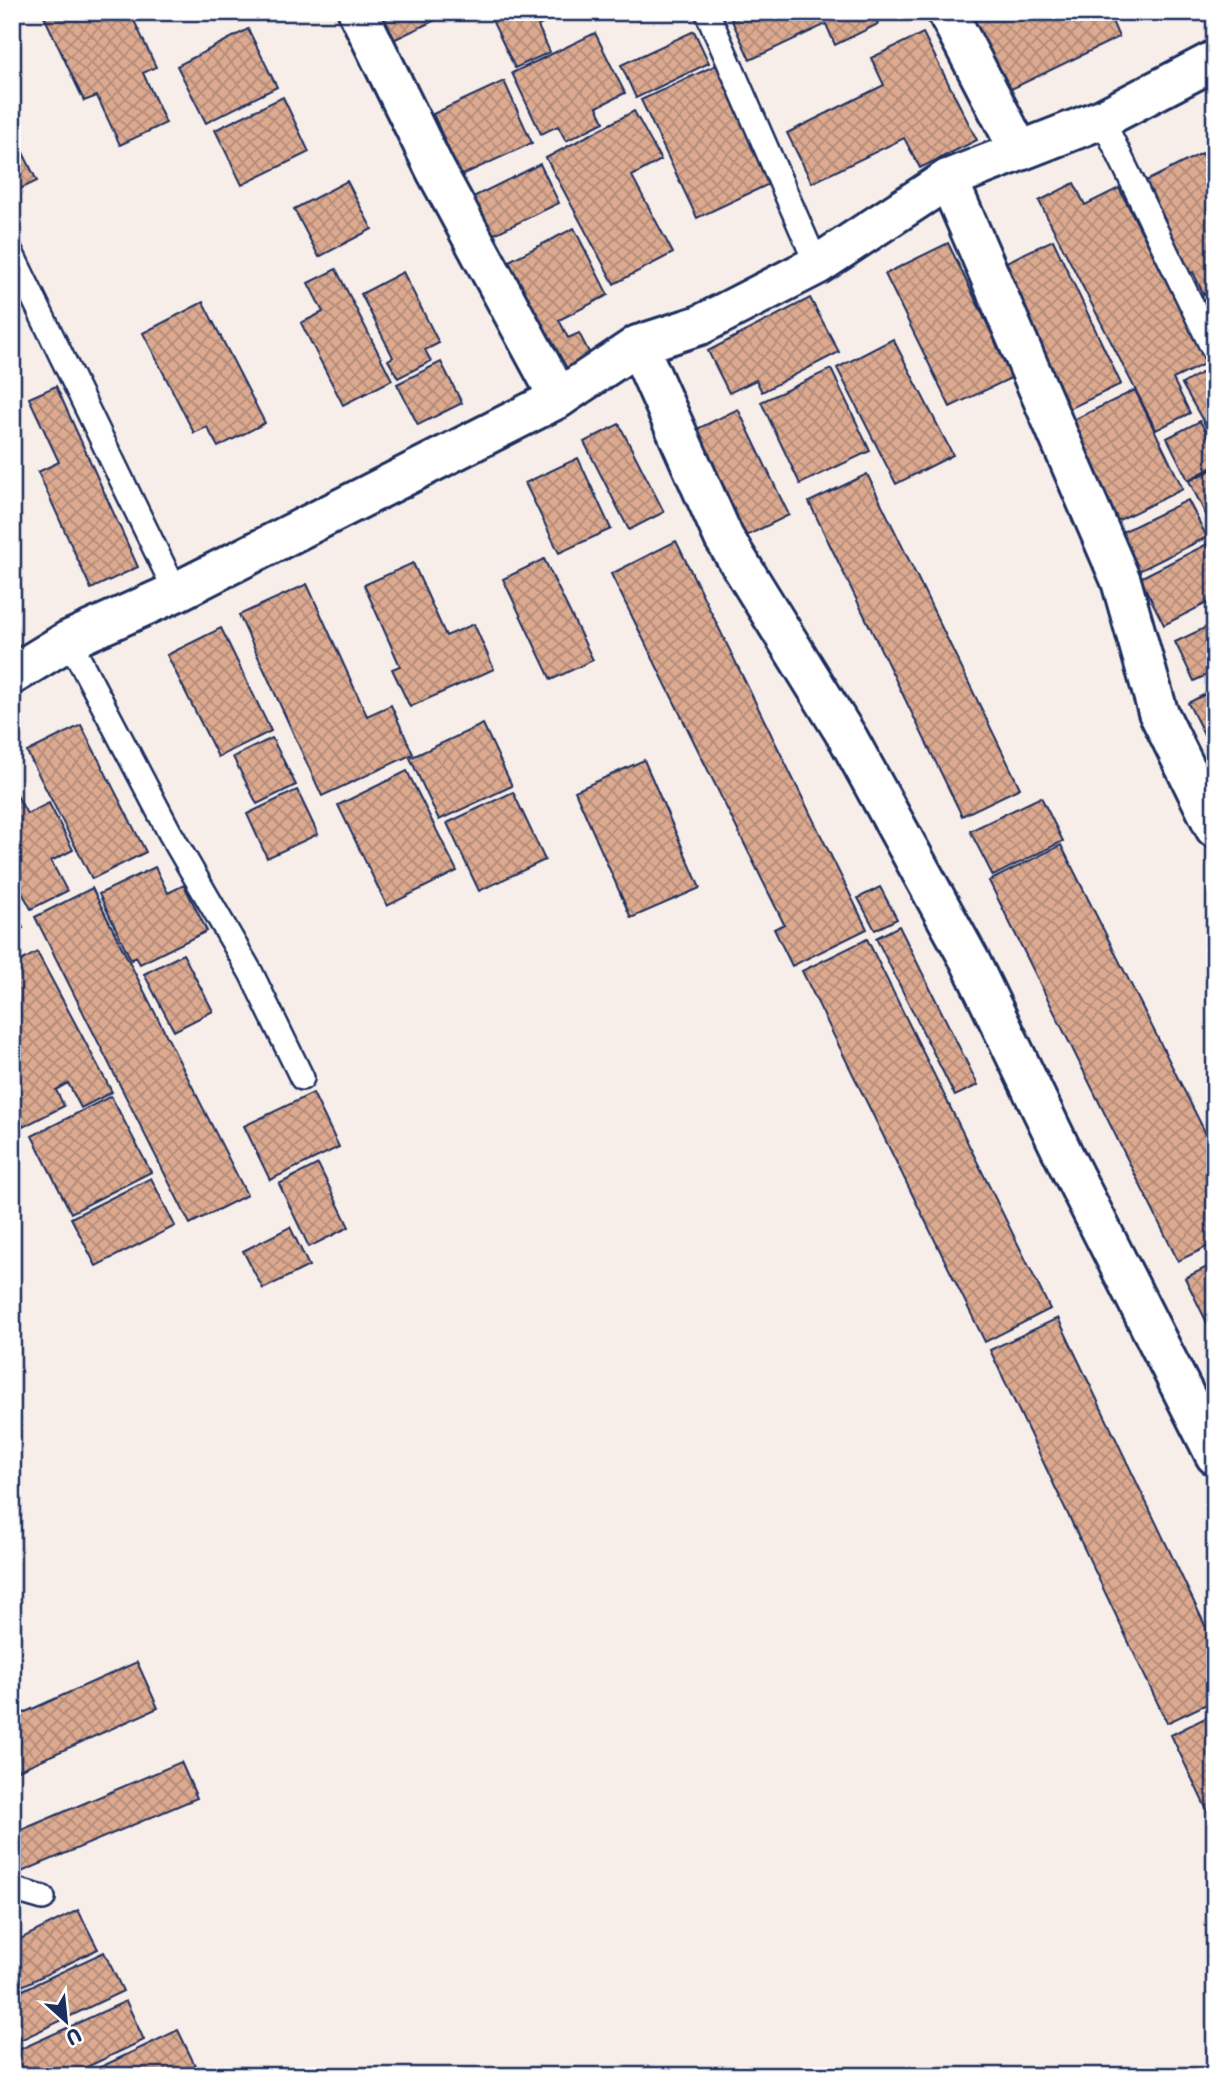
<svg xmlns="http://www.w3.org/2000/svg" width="1227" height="2088" font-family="'Playpen Sans',sans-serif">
  <defs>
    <pattern id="building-cross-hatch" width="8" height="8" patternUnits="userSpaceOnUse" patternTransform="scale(1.75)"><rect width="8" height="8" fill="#ddaa90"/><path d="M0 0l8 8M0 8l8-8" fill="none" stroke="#b28b79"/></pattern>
  </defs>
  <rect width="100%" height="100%" fill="#f8eee9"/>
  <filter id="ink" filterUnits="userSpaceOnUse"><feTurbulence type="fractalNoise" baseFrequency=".0143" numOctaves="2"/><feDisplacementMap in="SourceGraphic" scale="14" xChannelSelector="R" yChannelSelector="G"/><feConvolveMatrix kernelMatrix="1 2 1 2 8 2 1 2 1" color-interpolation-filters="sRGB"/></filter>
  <g filter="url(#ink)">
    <path fill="url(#building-cross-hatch)" stroke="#1b2f5e" stroke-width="2" d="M42,12H130L156,67L143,73L166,123L120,145L97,96L84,101Z
      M365,12H452L381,46Z
      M488,12H566L538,26L550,52L515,68Z
      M728,12H873L878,24L835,45L826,24L750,60Z
      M967,12H1108L1119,37L1005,92Z
      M248,29L277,87L206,123L177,66Z
      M694,31L709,63L636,98L621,65Z
      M595,33L625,93L597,107L604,122L566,141L558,126L541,134L512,73Z
      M923,33L977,140L920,168L904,138L812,183L787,133L884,85L871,58Z
      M716,65L771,183L697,218L641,100Z
      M504,81L532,143L460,176L433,114Z
      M283,97L309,152L242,185L215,130Z
      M634,111L661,160L632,176L673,253L614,284L546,158Z
      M12,130L37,181L12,193Z
      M1202,153L1215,179V289L1204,295L1193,272L1183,277L1136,186Z
      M540,164L559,203L482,240L463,202Z
      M347,181L372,229L319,257L294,209Z
      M1074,183L1085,205L1119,188L1208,362L1173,379L1190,413L1156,430L1039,201Z
      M574,228L608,295L559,320L568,338L579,333L594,362L556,389L507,262Z
      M1053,240L1121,384L1069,409L1000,265Z
      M948,243L1013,377L950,407L885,274Z
      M336,269L392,380L343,405L301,323L323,312L308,283Z
      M403,272L439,343L425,350L431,361L398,378L388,360L393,357L361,294Z
      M810,298L839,352L762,392L756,380L729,393L708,351Z
      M203,302L265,423L218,447L207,427L194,433L143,333Z
      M893,339L953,455L896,484L837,368Z
      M441,362L462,403L418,425L397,384Z
      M1215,365V442L1182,384Z
      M831,369L870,451L800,484L761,402Z
      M56,386L138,567L91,589L38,472L59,462L29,398Z
      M1135,390L1183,489L1115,522L1067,423Z
      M738,409L789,515L738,540L687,434Z
      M1200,421L1215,449V466L1188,480L1167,438Z
      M619,424L664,512L629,530L584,442Z
      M578,458L611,529L559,553L525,483Z
      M1215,468V523L1211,525L1189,481Z
      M867,474L1020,788L962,816L809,502Z
      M1188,500L1207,537L1131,575L1112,537Z
      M676,541L867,929L792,966L774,929L784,924L611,574Z
      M1207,544L1215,558V599L1164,625L1140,578Z
      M544,559L593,660L551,680L503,579Z
      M413,563L446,636L474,624L494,669L410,707L392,669L400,666L364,585Z
      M307,584L367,716L391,705L413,754L322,796L239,615Z
      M1215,623V671L1194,681L1175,642Z
      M221,628L271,731L218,757L167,655Z
      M1215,689V749L1212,750L1188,703Z
      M483,724L512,786L439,820L410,758Z
      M81,725L146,852L92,879L27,752Z
      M272,738L296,785L257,804L233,757Z
      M644,760L700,888L631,918L575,791Z
      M407,771L457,871L387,906L338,805Z
      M12,786L27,814L49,803L73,850L51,861L67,891L31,909L12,874Z
      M297,790L318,834L267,858L247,814Z
      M513,792L545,860L479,891L447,823Z
      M1041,797L1063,841L993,876L970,831Z
      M1061,845L1215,1152V1243L1178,1261L989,881Z
      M155,867L168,893L184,885L207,931L140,964L136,957L131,960L99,894Z
      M880,887L897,919L875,930L858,898Z
      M92,888L247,1195L190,1224L35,917Z
      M12,906L23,928L12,934Z
      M899,926L978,1085L955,1096L876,938Z
      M867,939L1050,1309L985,1342L802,971Z
      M37,952L112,1092L81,1108L68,1083L56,1090L64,1106L23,1127L12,1106V966Z
      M183,954L213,1011L174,1031L144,974Z
      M313,1093L339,1147L270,1180L244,1126Z
      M111,1096L151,1172L71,1213L32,1136Z
      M318,1164L349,1227L309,1247L279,1184Z
      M151,1178L175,1226L96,1266L71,1218Z
      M290,1227L309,1266L263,1289L243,1251Z
      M1215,1263V1339L1185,1278Z
      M1058,1318L1215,1646V1700L1167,1723L990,1350Z
      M137,1662L158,1708L12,1773V1718Z
      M1215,1713V1827L1171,1735Z
      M181,1762L197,1798L19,1873L12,1857V1834Z
      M78,1910L98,1949L12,1991V1943Z
      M104,1952L123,1991L12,2044V1995Z
      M126,2001L144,2040L68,2076H12V2053Z
      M178,2030L200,2076H82Z"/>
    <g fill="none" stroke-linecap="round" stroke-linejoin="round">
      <defs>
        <path id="service" d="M707,12L817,265
          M1102,119L1215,353
          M12,254L176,592
          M69,640L170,833L251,973L302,1078
          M12,1889L43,1898"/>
        <path id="minor" d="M358,12L435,169L559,398
          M947,12L1019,150
          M948,179L1121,581L1158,712L1215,828
          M638,345L724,538L849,740L970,961L1068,1164L1215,1455"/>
        <path id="tertiary" d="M12,675L69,640L176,592L559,398L638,345L700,325L817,265L948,179L1102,119L1215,60"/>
      </defs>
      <use href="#service" stroke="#1b2f5e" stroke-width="28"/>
      <use href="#minor" stroke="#1b2f5e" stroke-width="44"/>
      <use href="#tertiary" stroke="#1b2f5e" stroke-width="44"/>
      <use href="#service" stroke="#fff" stroke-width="23"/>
      <use href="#minor" stroke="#fff" stroke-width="38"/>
      <use href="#tertiary" stroke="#fff" stroke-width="38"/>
    </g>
  </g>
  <rect width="1227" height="2088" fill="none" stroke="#fff" stroke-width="42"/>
  <rect x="21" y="21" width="1185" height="2046" fill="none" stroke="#1b2f5e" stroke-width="2.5" filter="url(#ink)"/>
  <g transform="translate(66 2021) rotate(153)" stroke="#ffffff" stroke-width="5" paint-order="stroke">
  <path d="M0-5L12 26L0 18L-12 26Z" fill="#1b2f5e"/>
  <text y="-10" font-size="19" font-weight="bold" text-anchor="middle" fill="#1b2f5e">U</text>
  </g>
</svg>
